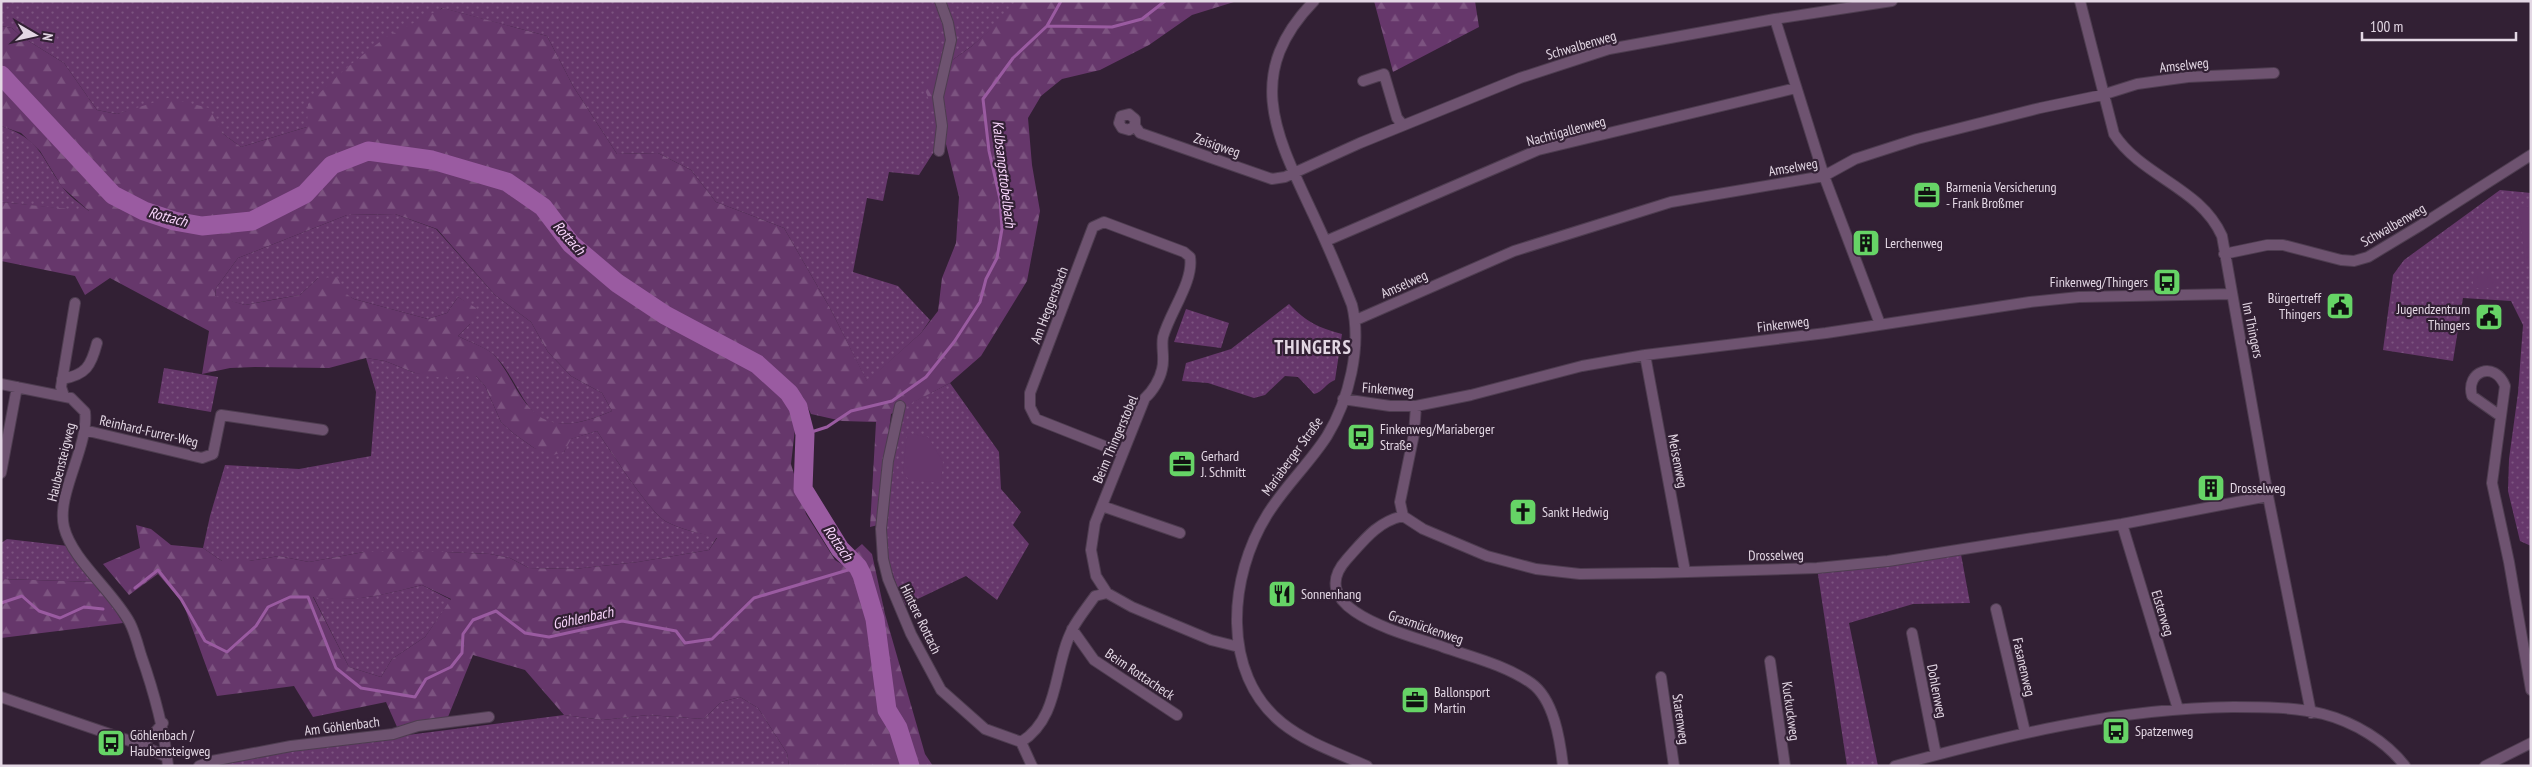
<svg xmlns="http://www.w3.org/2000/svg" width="2532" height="767" font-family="'PT Sans Narrow',sans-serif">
  <defs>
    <pattern id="green-dots" width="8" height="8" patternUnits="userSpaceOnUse" patternTransform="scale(1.25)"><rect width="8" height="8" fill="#66376b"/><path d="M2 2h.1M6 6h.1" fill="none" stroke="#7c5380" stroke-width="1.8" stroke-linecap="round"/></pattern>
    <pattern id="forest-firs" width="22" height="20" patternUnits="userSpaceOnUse" patternTransform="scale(1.25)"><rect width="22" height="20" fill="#66376b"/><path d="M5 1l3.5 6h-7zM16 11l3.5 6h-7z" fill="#7c5380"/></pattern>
  </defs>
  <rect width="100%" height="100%" fill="#322034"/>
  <path fill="url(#green-dots)" d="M1,1H937L947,24L944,136L919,175L889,172L883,201L867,198L853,272L898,286L930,320L921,333L867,382L830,308L784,228L716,202L691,170L658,153L617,154L573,86L547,36L442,8L307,127L241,147L222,133L140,108L117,114L97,110L64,63L22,37L12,28L1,26Z
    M943,1H1022V3L972,46L951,61Z
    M1,126C40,139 40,155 61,185C68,196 81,204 90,212L1,202Z
    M2500,190L2531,193V546L2520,541L2508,491L2509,459L2518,393L2523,325L2511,301L2463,298L2453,361L2383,350L2393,275L2404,260Z
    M395,214L436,229L495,295L531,322L548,352L571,376L602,393L612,411C586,422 549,435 529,407C517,390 509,370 495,356C486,347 469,342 458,336L470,324L465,302L458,297L447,313L428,319L354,299L318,278L300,295L271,300L245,305L215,297L216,288L238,258L347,215Z
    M1289,304C1308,323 1317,327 1342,334L1335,380C1326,383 1323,392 1314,394L1298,377L1285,376L1265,395L1254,398L1208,383L1182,381L1186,363L1231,349Z
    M1186,309L1229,323L1221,348L1174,342Z
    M366,358L385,361L415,373L476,376L485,386L501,422L513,433L534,448L564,452L570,439L597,431C610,450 648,510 665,521C681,530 700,533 717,537L709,550L638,562L574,569L529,568L510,558L490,554L446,552H364L309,562L279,556L249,561H222L203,548L210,516L225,465L299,469L371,456L376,392Z
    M164,368L218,377L211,412L158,403Z
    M950,383L999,452L1001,489L1021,512L1013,525L1029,544L997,600L966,576L905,605C898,588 889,569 887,550C882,512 896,447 903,407Z
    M7,539L68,546L98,582L1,579V543Z
    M1960,549L1970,603L1913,604L1849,623L1878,766H1847L1817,568Z
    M422,585L451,600L425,637L392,659L381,677L349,667L313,596C355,603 382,595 422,585Z
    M740,697L758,708L787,753L789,766H200L313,747L564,715L603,720L648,715L704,719L721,702Z"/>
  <path fill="url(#forest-firs)" fill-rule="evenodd" d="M1022,1H1280L1234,2L1192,15L1149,45L1100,70L1062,79L1041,96L1028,118L1032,165L1040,211L1027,281L981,356L950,383L891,414L878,525L870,527L876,422L842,421L811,414L803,397L794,389L790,402L796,420L791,464L806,514L835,560L856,573L855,550L862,544L872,554L885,614L925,754L933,766H789L787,753L758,708L740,697L721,702L704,719L648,715L603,720L564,715L525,670L473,655L448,717L397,727L386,702L313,717L294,686L217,696L183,603L158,574L129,595L103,564L140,548L136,525L151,529L171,545L203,548L222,561H249L279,556L309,562L364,552H446L490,554L510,558L529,568L574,569L638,562L709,550L717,538C700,533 681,530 665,521C648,510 610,450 597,431L571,439L564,452L553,455L534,448L513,433L501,422L485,386L476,376H460L454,380L415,373L385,361L366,358L329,368L255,367L230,368L202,374L209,331L110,278L85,295L75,276L1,261V202L89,211L62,187L40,151L21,133L1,126V26L12,28L22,37L64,63L97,110L117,114L168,98L209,108L222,133L241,147L307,127L308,104L345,69L386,37L443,8L547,36L573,86L617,154L658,153L691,170L716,202L784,228L830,308L867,381L921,333L938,311L942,278L956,243L959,197L944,136L923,85L951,61L972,46ZM395,214L437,229L495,295L531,322L548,352L571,376L602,393L612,411C586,422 552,434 530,408C516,393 509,372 495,356C487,347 469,342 458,336L470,324L476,308L458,297L447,313L428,319L354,299L345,293L337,277L318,278L300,295L245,305L215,296L216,288L238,258L347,215ZM422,585L451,599L425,637L392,659L381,677L349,667L313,597C355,603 382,595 422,585Z
    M1374,1H1475L1479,27L1393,72Z
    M1,579L98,582L123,623L1,638Z"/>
  <path fill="#66376b" d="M2531,206V264H2525L2519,208Z
    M2473,274H2495V288H2473Z
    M907,433L928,437L943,462L941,483L909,480L903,472Z"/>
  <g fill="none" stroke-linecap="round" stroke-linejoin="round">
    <path stroke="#9a5ba1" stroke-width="3" d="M1047,26L1061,1
      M805,434L827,427L851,411L892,401L926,377L954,342L980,302L986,279L997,258L1002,229L1000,199L989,151L983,99L1013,58L1047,26L1112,27L1142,19L1165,1
      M135,588L158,570L181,599L205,641L227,652L256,626L268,607L290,597H308L336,668L361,688L415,697L426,679L451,667L462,653L463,634L473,620L496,611L525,633L549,637L622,621L676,631L685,643L712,639L754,598L858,567
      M1,603L22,596L39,611L60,618L84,607L103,609"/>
    <path stroke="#9a5ba1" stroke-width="19" d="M1,75L113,195L144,211L174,221L202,226L252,221L305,194L332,165L368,151L432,160L507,182L543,207L571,244L617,283L665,315L757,364L789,393L798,407L805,434L803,489L840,549L858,567L862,575L875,619L887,710L898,728L910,766"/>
    <defs>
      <path id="minor" d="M1314,1C1243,74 1276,135 1313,214C1327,244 1340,274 1352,305C1362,346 1349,400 1327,436C1309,464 1284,487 1267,515C1229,576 1220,673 1282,723C1307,743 1338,753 1367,766
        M2080,1L2114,134C2142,177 2200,187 2222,236L2268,496L2311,713
        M1775,19L1824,176L1880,324
        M1363,81L1384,74L1397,118L1403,125
        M1135,126L1129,130L1122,128L1119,123L1121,116L1129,114L1135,119V126L1140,133L1272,179L1285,177L1360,143L1520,78L1609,49L1775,19L1892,1
        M939,151L942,126L938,97L951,40L948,23L940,1
        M1326,241L1538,150L1796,88
        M2224,254L2267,245H2283L2341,260L2354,261L2368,257L2421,225L2531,155
        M1356,320L1514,251L1671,202L1824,176L1855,159L1917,139L2040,108L2102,95L2137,84L2188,77L2274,73
        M1645,355L1685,571
        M62,379C86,375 91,366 97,343
        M1,384L71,398L85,412C89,447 56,494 64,527C72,560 113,591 130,623C135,633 138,645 141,655C154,692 164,727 168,766
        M64,396L61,387L75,303
        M1343,399L1390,406H1416L1471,395L1582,366L1645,355L1826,333L2030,302L2079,297L2232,294
        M900,406L888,461L881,529L883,559L888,579L911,634L941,690L985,729L1021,742L1032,766
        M1416,406L1414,434L1400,502L1403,516L1423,529L1487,556L1536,569L1580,574L1654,573L1817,568L1888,561L2122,524L2268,496
        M2499,415L2472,396C2465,371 2495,360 2505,386L2492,483L2509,562L2531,690
        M84,430L202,458L213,454L221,415L323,430
        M1122,453L1036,419L1030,407V393L1093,227L1104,222L1184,252L1190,257C1194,281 1170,312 1163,337C1161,347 1165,359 1162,369C1160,379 1153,391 1145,398L1095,523L1091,550L1096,576L1107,593L1132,607L1211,640L1239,647
        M1,473L17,387
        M1102,506L1180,533
        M1403,516C1377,522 1364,540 1347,559C1300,611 1411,635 1443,647C1472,657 1505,665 1531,683C1554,699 1560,740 1563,766
        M2122,524L2178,709
        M1996,609L2025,732
        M1072,629L1094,660L1177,715
        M1912,633L1936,755
        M1770,661L1785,766
        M1661,677L1674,766
        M1,697L139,744L167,757
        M1021,742C1061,717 1053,665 1073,628C1079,617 1088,606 1095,596L1107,593
        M139,744L152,736L163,723
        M199,766L212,761L291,746L393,734L418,726L489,717
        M1895,766C2005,736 2118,708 2233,707C2262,707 2295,707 2323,714C2354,722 2386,741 2405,766
        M2485,766L2531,743"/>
    </defs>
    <use href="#minor" stroke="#4e3d50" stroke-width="12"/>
    <use href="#minor" stroke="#6e5370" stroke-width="10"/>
  </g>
  <defs>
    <symbol id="office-square" viewBox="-11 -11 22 22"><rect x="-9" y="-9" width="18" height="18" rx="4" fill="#66d466" stroke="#322034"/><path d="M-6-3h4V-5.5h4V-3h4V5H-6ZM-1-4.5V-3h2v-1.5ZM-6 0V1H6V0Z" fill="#111"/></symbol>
    <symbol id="building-square" viewBox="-11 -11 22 22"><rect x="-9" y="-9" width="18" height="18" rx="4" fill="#66d466" stroke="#322034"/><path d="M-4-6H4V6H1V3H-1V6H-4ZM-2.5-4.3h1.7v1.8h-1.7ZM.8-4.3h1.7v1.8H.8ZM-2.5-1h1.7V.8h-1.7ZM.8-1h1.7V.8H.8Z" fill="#111"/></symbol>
    <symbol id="bus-square" viewBox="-11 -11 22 22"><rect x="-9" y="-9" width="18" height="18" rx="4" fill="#66d466" stroke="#322034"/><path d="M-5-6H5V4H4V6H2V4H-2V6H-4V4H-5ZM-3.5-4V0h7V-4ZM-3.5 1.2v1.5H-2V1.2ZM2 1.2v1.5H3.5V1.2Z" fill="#111"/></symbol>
    <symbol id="civic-square" viewBox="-11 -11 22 22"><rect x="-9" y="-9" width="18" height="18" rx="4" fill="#66d466" stroke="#322034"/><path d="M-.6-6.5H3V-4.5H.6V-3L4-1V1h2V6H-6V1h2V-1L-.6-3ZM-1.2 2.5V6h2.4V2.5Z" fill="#111"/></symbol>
    <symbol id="church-square" viewBox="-11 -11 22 22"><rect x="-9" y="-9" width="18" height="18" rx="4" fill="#66d466" stroke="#322034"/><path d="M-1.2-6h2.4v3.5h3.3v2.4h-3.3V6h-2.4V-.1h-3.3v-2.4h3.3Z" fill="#111"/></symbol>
    <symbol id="restaurant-square" viewBox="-11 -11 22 22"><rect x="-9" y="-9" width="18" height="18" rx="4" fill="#66d466" stroke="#322034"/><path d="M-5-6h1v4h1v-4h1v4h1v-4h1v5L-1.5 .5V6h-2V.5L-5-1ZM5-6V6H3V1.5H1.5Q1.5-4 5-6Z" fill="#111"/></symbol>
  </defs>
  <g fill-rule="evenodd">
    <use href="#office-square" x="1911" y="179" width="32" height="32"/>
    <use href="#building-square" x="1850" y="227" width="32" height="32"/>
    <use href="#bus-square" x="2151" y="266" width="32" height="32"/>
    <use href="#civic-square" x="2324" y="290" width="32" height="32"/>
    <use href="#civic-square" x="2473" y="301" width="32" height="32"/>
    <use href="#bus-square" x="1345" y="421" width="32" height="32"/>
    <use href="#office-square" x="1166" y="448" width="32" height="32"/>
    <use href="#building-square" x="2195" y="472" width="32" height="32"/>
    <use href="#church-square" x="1507" y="496" width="32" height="32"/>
    <use href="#restaurant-square" x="1266" y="578" width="32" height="32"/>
    <use href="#office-square" x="1399" y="684" width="32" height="32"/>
    <use href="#bus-square" x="2100" y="715" width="32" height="32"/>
    <use href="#bus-square" x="95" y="727" width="32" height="32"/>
  </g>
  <g text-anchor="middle" stroke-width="4.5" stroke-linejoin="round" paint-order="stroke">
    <g font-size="14" fill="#e3d7e4" stroke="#322034">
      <text transform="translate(1581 45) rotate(-16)" y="5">Schwalbenweg</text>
      <text transform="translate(2184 65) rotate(-6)" y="5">Amselweg</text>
      <text transform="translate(1566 131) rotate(-15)" y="5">Nachtigallenweg</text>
      <text transform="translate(1217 145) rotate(19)" y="5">Zeisigweg</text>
      <text transform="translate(1793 167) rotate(-10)" y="5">Amselweg</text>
      <text transform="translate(2393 225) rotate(-30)" y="5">Schwalbenweg</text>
      <text transform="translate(1404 284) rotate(-24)" y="5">Amselweg</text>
      <text transform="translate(1049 305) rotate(-69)" y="5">Am Heggersbach</text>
      <text transform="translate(1783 324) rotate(-7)" y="5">Finkenweg</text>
      <text transform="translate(2253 330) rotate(78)" y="5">Im Thingers</text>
      <text transform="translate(1388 389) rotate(4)" y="5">Finkenweg</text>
      <text transform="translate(149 431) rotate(13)" y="5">Reinhard-Furrer-Weg</text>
      <text transform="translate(1115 439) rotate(-67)" y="5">Beim Thingerstobel</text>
      <text transform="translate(1292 456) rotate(-54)" y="5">Mariaberger Straße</text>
      <text transform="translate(1678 461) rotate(79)" y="5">Meisenweg</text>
      <text transform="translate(61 462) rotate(-76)" y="5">Haubensteigweg</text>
      <text transform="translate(1776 555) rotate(-1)" y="5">Drosselweg</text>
      <text transform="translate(2163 613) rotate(73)" y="5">Elsterweg</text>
      <text transform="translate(921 619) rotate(64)" y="5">Hintere Rottach</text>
      <text transform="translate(1426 627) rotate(19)" y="5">Grasmückenweg</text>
      <text transform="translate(2024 667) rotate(77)" y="5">Fasanenweg</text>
      <text transform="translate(1140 674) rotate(34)" y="5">Beim Rottacheck</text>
      <text transform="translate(1937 691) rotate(79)" y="5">Dohlenweg</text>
      <text transform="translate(1791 711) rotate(82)" y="5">Kuckuckweg</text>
      <text transform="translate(1681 719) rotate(82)" y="5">Starenweg</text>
      <text transform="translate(342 726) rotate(-7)" y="5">Am Göhlenbach</text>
    </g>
    <g font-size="14" fill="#e3d7e4" stroke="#322034" text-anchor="start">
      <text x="1946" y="192">Barmenia Versicherung<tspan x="1946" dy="16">- Frank Broßmer</tspan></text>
      <text x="1885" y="248">Lerchenweg</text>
      <text x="2148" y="287" text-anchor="end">Finkenweg/Thingers</text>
      <text x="2321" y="303" text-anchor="end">Bürgertreff<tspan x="2321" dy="16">Thingers</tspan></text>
      <text x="2470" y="314" text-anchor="end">Jugendzentrum<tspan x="2470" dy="16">Thingers</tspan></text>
      <text x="1380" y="434">Finkenweg/Mariaberger<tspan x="1380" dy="16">Straße</tspan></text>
      <text x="1201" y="461">Gerhard<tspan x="1201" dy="16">J. Schmitt</tspan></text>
      <text x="2230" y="493">Drosselweg</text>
      <text x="1542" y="517">Sankt Hedwig</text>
      <text x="1301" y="599">Sonnenhang</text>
      <text x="1434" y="697">Ballonsport<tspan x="1434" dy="16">Martin</tspan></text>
      <text x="2135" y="736">Spatzenweg</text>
      <text x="130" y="740">Göhlenbach /<tspan x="130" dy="16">Haubensteigweg</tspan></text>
    </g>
    <g font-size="15" font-style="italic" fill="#f9d6fc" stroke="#322034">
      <text transform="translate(1004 174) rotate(83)" y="5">Kalbsangsttobelbach</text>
      <text transform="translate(168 217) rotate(15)" y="5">Rottach</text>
      <text transform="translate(569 238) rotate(48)" y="5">Rottach</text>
      <text transform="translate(838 543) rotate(55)" y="5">Rottach</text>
      <text transform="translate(583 618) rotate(-12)" y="5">Göhlenbach</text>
    </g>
    <g font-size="19" font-weight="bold" letter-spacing="1" fill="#e3d7e4" stroke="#322034">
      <text x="1313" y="354">THINGERS</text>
    </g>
  </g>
  <rect width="2532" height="767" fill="none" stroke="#e3d7e4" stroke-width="5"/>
  <g transform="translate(35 35) rotate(99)" stroke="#322034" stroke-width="4" paint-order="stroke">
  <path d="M0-4L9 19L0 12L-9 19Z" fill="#e3d7e4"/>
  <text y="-8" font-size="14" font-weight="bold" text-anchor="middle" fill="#e3d7e4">N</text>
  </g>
  <path d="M2362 32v8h154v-8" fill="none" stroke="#e3d7e4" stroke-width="2.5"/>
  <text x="2370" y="32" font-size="15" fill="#e3d7e4" stroke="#322034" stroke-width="4" paint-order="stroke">100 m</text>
</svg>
